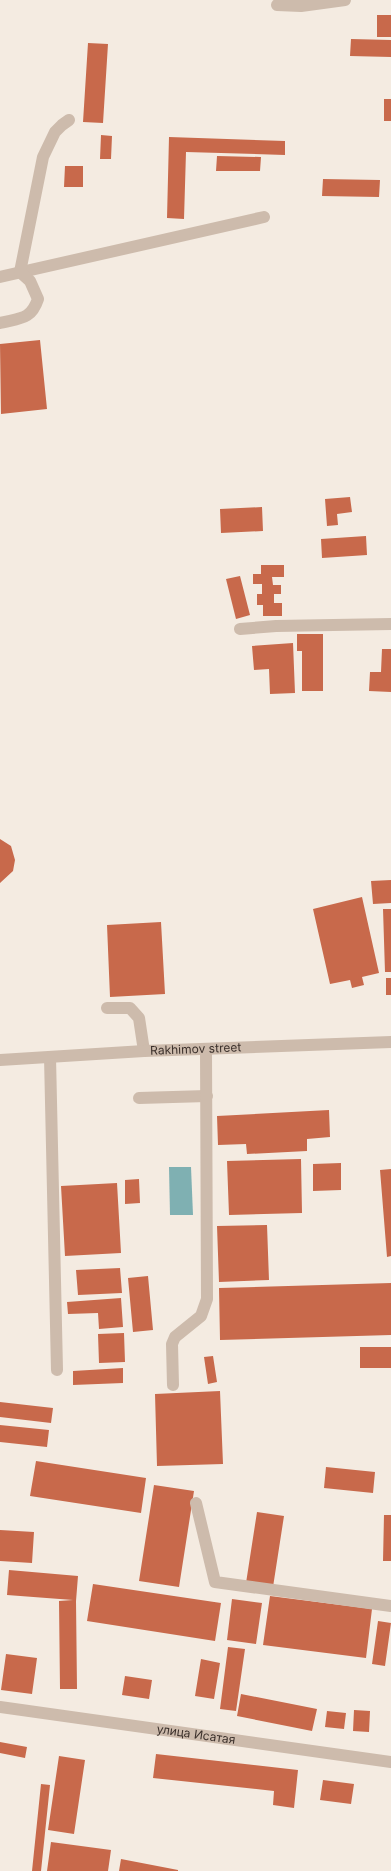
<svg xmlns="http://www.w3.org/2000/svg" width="391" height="1871" font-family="Inter,sans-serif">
  <rect width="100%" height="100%" fill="#f4ebe1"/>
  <path fill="#7fb0b2" d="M169,1167H191L193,1215H170Z"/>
  <path fill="#c8694b" d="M377,15H391V37H377Z
    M351,39L391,40V57L350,56Z
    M88,43L108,44L103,123L83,122Z
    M384,99H391V121H384Z
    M101,135L112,136L111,159H100Z
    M169,137L285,141V155L186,152L184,219L167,218Z
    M217,156L261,157L260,171H216Z
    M65,166H83V187H64Z
    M323,179L380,180L379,197L322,196Z
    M40,340L47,409L1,414L0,344Z
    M350,497L352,512L337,514L338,525L327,526L325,499Z
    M262,507L263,531L221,533L220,509Z
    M366,536L367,555L322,558L321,539Z
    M261,565H284V577H272L273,585H281V594H274V603H282V616H263V605H257V594H262V584H253V574H261Z
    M240,576L250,615L236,619L226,579Z
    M297,634H323V691H302V651H297Z
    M293,643L295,693L270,694L269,669L254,670L252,646Z
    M382,649H391V692L369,691L370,672H381Z
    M0,839L11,846L15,860L13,871L0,883Z
    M391,880V903L373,904L371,881Z
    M362,897L379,973L362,977L364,985L352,988L350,980L330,984L313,909Z
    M383,909H391V972H385Z
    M161,922L165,994L110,997L107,925Z
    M386,978H391V995H386Z
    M329,1110L330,1137L307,1139V1151L247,1154L246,1144L218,1145L217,1116Z
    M301,1159L302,1213L229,1215L227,1161Z
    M341,1163V1190L313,1191V1164Z
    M391,1169V1256L387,1257L380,1170Z
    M139,1179L140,1203L125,1204V1180Z
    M117,1183L121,1253L65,1256L61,1186Z
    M267,1225L269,1280L219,1282L217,1226Z
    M120,1268L122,1293L78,1295L76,1270Z
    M148,1276L153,1330L133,1332L128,1278Z
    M391,1283V1335L220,1340L219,1288Z
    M121,1298L123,1327L99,1329L98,1313L68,1314L67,1302Z
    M124,1333L125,1362L99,1363L98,1334Z
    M360,1347H391V1368H360Z
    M213,1356L217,1382L208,1384L204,1357Z
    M123,1368V1383L73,1385V1371Z
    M220,1391L223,1464L157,1466L155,1394Z
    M0,1402L53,1408L51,1423L0,1417Z
    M0,1425L49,1430L47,1447L0,1442Z
    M36,1461L146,1478L141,1513L30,1496Z
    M326,1467L375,1472L373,1493L324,1488Z
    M154,1485L194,1491L179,1587L139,1581Z
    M257,1512L284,1516L273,1587L246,1583Z
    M384,1515H391V1561H383Z
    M0,1530L34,1532L32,1563L0,1561Z
    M9,1570L78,1576L76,1601L77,1689H60L59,1601L73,1600L7,1595Z
    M93,1584L221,1603L215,1641L87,1621Z
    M270,1596L372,1609L366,1658L263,1645Z
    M232,1599L262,1603L256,1644L227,1640Z
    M378,1621L391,1623L385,1666L372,1664Z
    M228,1647L245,1649L236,1711L220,1709Z
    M6,1654L37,1658L32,1694L1,1690Z
    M201,1659L220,1663L214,1699L195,1696Z
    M125,1676L152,1680L149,1699L122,1695Z
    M241,1694L317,1709L312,1731L237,1716Z
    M354,1710L370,1711L369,1732L353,1731Z
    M327,1711L346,1713L344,1729L325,1727Z
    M0,1742L27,1747L25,1758L0,1753Z
    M156,1754L298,1770L294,1808L273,1805L274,1791L153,1778Z
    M59,1756L85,1760L74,1834L48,1830Z
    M323,1780L354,1784L351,1804L320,1800Z
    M41,1784L50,1785L41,1871H32Z
    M51,1842L111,1850L108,1871H47Z
    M121,1859L178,1870V1871H119Z"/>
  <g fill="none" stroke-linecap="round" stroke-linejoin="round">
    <g stroke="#cdbbac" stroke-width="12">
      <path d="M277,5L301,6L345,0"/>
      <path d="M0,277L264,217"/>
      <path d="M0,323C20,318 31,320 38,299L30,281L20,272L43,157L55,132L62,125L69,120"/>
      <path d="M240,629L276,626L391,624"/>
      <path d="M107,1008H130L139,1018L144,1051"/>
      <path d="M50,1057L57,1370"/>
      <path id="s1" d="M0,1060L144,1051L391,1042"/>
      <path d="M139,1098L207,1096"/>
      <path d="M173,1385L172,1344L175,1337L201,1316L207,1299L206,1049"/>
      <path d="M196,1503L215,1582L391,1606"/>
      <path id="s2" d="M0,1707L391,1762"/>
    </g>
  </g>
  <g text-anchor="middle" stroke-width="4.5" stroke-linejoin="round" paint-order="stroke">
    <g font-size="12" fill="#3b302b" stroke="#fbf5ee">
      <text dy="4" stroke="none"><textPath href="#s1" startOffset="196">Rakhimov street</textPath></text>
      <text dy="4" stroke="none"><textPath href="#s2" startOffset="198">улица Исатая</textPath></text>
    </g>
  </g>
</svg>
